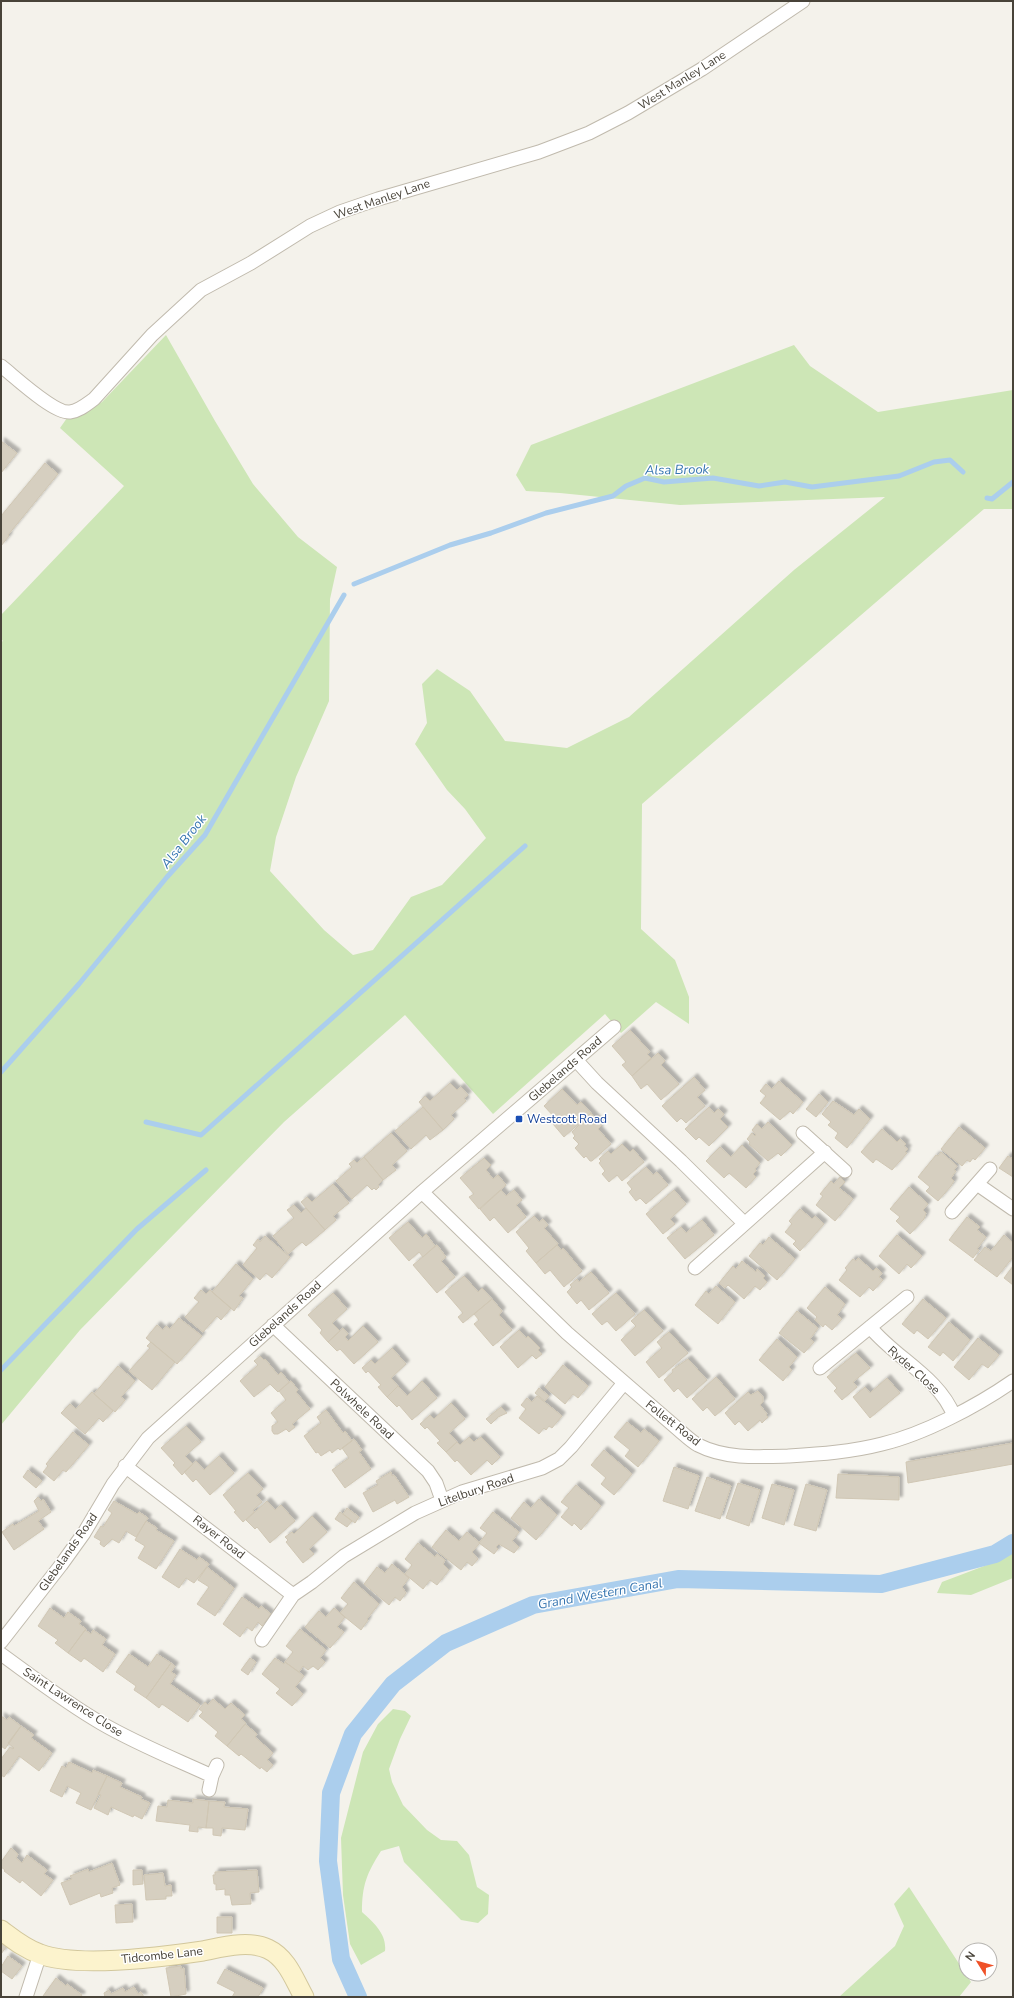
<svg xmlns="http://www.w3.org/2000/svg" width="1014" height="1998" font-family="'Nunito Sans',sans-serif">
  <defs>
    <filter id="shadow"><feDropShadow dx="3.5" dy="-3.5" stdDeviation="1" flood-color="#0004"/></filter>
  </defs>
  <rect width="100%" height="100%" fill="#f4f2eb"/>
  <path fill="#cde6b6" d="M166,335L215,421L253,484L298,537L337,567L330,599L329,701L296,777L276,837L270,871L324,930L353,955L373,950L411,897L442,885L486,838L465,809L447,790L415,744L427,723L422,684L437,669L470,691L505,741L567,748L629,717L794,570L885,497L680,505L560,493L526,491L516,475L531,445L794,345L810,366L878,412L1013,390V509H984L642,804L641,929L675,960L689,997V1024L656,1002L621,1033L605,1014L493,1114L405,1015L284,1122L80,1330L1,1425V642L3,641L1,639V615L124,486L60,428L67,418L84,413L102,402Z
    M1013,1553V1578L971,1595L937,1593L942,1582L1000,1560Z
    M393,1709L405,1711L411,1716L400,1739L389,1769L392,1782L403,1805L427,1830L441,1840L457,1841L469,1855L477,1887L489,1895L488,1914L478,1923L461,1920L404,1862L399,1846L381,1851C367,1873 362,1885 362,1912C374,1923 387,1934 385,1951L361,1965L350,1944L343,1895L341,1838L363,1752L378,1724Z
    M909,1887L971,1982L959,1997H839L895,1946L904,1926L894,1904Z"/>
  <g fill="none" stroke-linecap="round" stroke-linejoin="round">
    <path stroke="#abceed" stroke-width="5" d="M987,498L992,499L1013,482
      M354,584L450,545L491,533L546,513L613,496L626,486L645,478L664,482L713,478L759,486L785,482L812,487L899,476L934,462L950,460L963,472
      M1,1072L79,984L167,877L205,835L344,595
      M146,1122L201,1135L525,846
      M1,1370L137,1229L206,1170"/>
    <path stroke="#abceed" stroke-width="18" d="M358,1997L341,1959L328,1861L331,1793L353,1734L393,1684L446,1643L533,1605L678,1579L881,1584L995,1554L1013,1543"/>
  </g>
  <path fill="#d6cfc0" stroke="#d0c7b4" filter="url(#shadow)" d="M1,441L17,453L1,473Z
    M45,463L58,474L8,535L9,536L1,546V516Z
    M630,1030L650,1052L647,1054L651,1058L632,1076L622,1065L626,1062L612,1046Z
    M658,1053L665,1061L661,1065L679,1084L661,1100L647,1084L641,1089L632,1076Z
    M694,1077L705,1090L697,1097L705,1106L686,1123L681,1118L677,1122L662,1106Z
    M779,1081L803,1102L793,1114L790,1111L780,1120L760,1103L766,1096L760,1091L766,1084L772,1089Z
    M450,1083L457,1090L461,1087L468,1095L464,1098L466,1101L451,1115L454,1119L443,1130L419,1102L425,1096L430,1101Z
    M562,1089L577,1105L581,1102L591,1113L564,1137L553,1124L557,1120L544,1106Z
    M819,1094L828,1102L816,1117L806,1109Z
    M833,1101L854,1115L859,1109L870,1119L847,1148L835,1138L838,1133L828,1125L831,1122L822,1114Z
    M423,1107L443,1130L430,1140L426,1135L411,1149L395,1131Z
    M709,1107L714,1113L718,1109L724,1114L720,1119L728,1127L709,1146L699,1137L696,1140L685,1129Z
    M591,1113L602,1125L598,1129L611,1144L592,1161H590L586,1156L584,1158L575,1148L579,1144L573,1138L575,1136L572,1132Z
    M768,1122L792,1145L781,1156L778,1153L768,1161L749,1144L750,1142L747,1139L752,1133L755,1136L756,1135L752,1130L757,1124L762,1129Z
    M959,1127L985,1148L975,1160L973,1158L970,1162L967,1160L962,1166L941,1149Z
    M882,1129L897,1142L900,1139L906,1144L904,1146L908,1149L905,1152L907,1153L892,1170L876,1159L873,1163L861,1152Z
    M391,1133L407,1151L392,1165L396,1170L383,1180L364,1157Z
    M622,1144L630,1152L633,1149L644,1162L622,1181L617,1175L609,1182L602,1174L605,1171L599,1163L601,1161L599,1159L608,1151L611,1154Z
    M742,1145L760,1163L755,1169L756,1171L753,1174L756,1177L746,1188L729,1173L724,1178L706,1161L720,1147L731,1157Z
    M941,1152L957,1166L954,1170L956,1171L951,1178L954,1181L951,1186L938,1201L926,1191L930,1187L918,1177L936,1155L938,1156Z
    M1008,1156L1013,1159V1177L999,1168Z
    M364,1157L383,1180L378,1185L379,1187L376,1190L374,1188L372,1190L367,1185L352,1199L336,1181L352,1167L349,1164L354,1160L357,1163Z
    M484,1158L491,1165L486,1170L493,1179L498,1175L506,1185L479,1209L469,1197L474,1194L460,1178Z
    M646,1167L653,1175L657,1172L668,1185L646,1204L640,1198L636,1201L629,1192L632,1189L627,1183Z
    M840,1177L845,1182L839,1188L853,1199L835,1221L816,1205L823,1196L820,1194L831,1181L834,1184Z
    M333,1184L349,1203L333,1216L336,1220L325,1230L301,1202L307,1197L312,1202Z
    M909,1187L928,1204L923,1210L926,1213L924,1219L910,1234L896,1221L900,1217L890,1209Z
    M501,1190L506,1196L514,1190L522,1200L516,1205L526,1217L508,1233L494,1217L490,1221L480,1209Z
    M674,1190L686,1204L670,1219L675,1224L663,1234L646,1214Z
    M294,1205L301,1213L306,1208L325,1230L306,1246L302,1242L288,1254L273,1236L294,1218L287,1210Z
    M800,1209L812,1219L815,1216L824,1224L800,1251L793,1244L796,1241L785,1232L792,1224L789,1221Z
    M534,1216L539,1222L543,1219L548,1225L544,1228L558,1244L536,1263L526,1251L529,1248L516,1232Z
    M967,1217L980,1227L977,1230L986,1237L977,1249L979,1250L973,1258L949,1240Z
    M702,1220L714,1235L685,1259L667,1238L681,1227L686,1233Z
    M408,1222L422,1238L426,1234L435,1246L423,1257L419,1252L409,1261L389,1238Z
    M897,1235L922,1256L911,1268L907,1264L899,1274L879,1256Z
    M1004,1235L1013,1243V1257L997,1277L974,1260L985,1247L991,1251Z
    M265,1236L290,1257L272,1278L266,1273L260,1280L243,1265L257,1248L253,1245L258,1239L260,1242Z
    M769,1237L795,1259L777,1280L749,1256L760,1243L763,1245Z
    M437,1245L446,1257L441,1261L455,1277L437,1293L413,1265Z
    M557,1245L561,1250L563,1248L582,1271L564,1287L550,1270L545,1274L536,1263Z
    M858,1258L873,1271L876,1268L882,1273L879,1277L883,1280L873,1291L869,1287L860,1297L839,1280L847,1270L845,1268L853,1259L856,1261Z
    M742,1261L756,1272L757,1269L765,1276L763,1278L767,1282L760,1290L755,1286L744,1299L728,1285L725,1288L719,1283L733,1266L736,1269Z
    M236,1264L253,1279L239,1296L243,1298L234,1311L212,1292Z
    M1013,1266V1285L1004,1278Z
    M591,1272L609,1293L589,1310L581,1300L577,1304L567,1292L572,1287L570,1285L577,1279L579,1282Z
    M464,1276L478,1292L482,1288L492,1299L463,1323L458,1317L463,1313L445,1292Z
    M716,1286L735,1302L718,1324L695,1305L706,1291L709,1294Z
    M825,1287L845,1304L837,1315L842,1319L832,1330L825,1324L823,1327L815,1320L817,1317L807,1308Z
    M201,1290L206,1294L210,1290L231,1308L221,1320L217,1316L203,1332L185,1317L199,1302L194,1298Z
    M333,1293L347,1309L332,1323L340,1331L328,1342L320,1333L322,1330L308,1315Z
    M616,1293L635,1314L616,1331L607,1321L602,1325L592,1314Z
    M492,1299L502,1311L499,1315L512,1330L493,1346L474,1324L479,1320L474,1314Z
    M923,1299L946,1318L928,1339L917,1330L914,1334L902,1324Z
    M644,1310L663,1331L635,1356L621,1340L636,1326L631,1321Z
    M797,1311L818,1328L810,1339L814,1342L804,1353L779,1333Z
    M179,1318L202,1336L177,1364L146,1338L157,1325L163,1330L166,1326L170,1329Z
    M949,1322L970,1340L953,1361L943,1352L940,1356L928,1347Z
    M363,1326L378,1342L354,1364L340,1349L337,1351L328,1342L343,1328L348,1334L345,1337L348,1341Z
    M519,1330L526,1338L528,1336L540,1348L538,1350L542,1354L536,1359L532,1355L518,1368L500,1347Z
    M669,1332L688,1353L659,1378L646,1362L662,1348L657,1342Z
    M978,1338L999,1355L988,1368L982,1364L969,1380L954,1367Z
    M777,1339L797,1357L789,1367L792,1370L783,1381L759,1360Z
    M151,1342L175,1362L152,1390L129,1371L150,1348L147,1346Z
    M392,1348L406,1364L391,1378L398,1386L387,1397L378,1387L381,1385L368,1371L366,1373L362,1368L371,1360L375,1364Z
    M856,1353L870,1368L853,1382L857,1387L842,1400L834,1391L837,1388L827,1377Z
    M260,1356L264,1360L265,1359L278,1375L281,1372L289,1382L278,1392L270,1384L254,1397L240,1381L258,1365L254,1361Z
    M688,1359L707,1380L687,1398L678,1388L674,1392L664,1380L673,1372L672,1370Z
    M563,1365L588,1386L578,1398L573,1394L565,1404L545,1387Z
    M118,1366L135,1381L121,1397L125,1400L115,1412L94,1394Z
    M716,1377L735,1399L715,1416L707,1407L703,1411L692,1399Z
    M887,1378L900,1393L870,1418L853,1397L865,1387L870,1393Z
    M291,1381L298,1390L296,1392L310,1409L292,1424L295,1427L289,1432L286,1429L278,1434H274L272,1431V1426L278,1422L271,1413L286,1400L279,1391Z
    M422,1381L437,1398L412,1420L399,1405L397,1407L387,1397L398,1386L407,1396Z
    M539,1388L549,1396L545,1401L535,1393Z
    M758,1391L763,1397V1402L760,1405L767,1414L766,1415L768,1417L762,1423L760,1420L748,1431L739,1421L735,1425L725,1413L748,1392L751,1395Z
    M92,1392L113,1411L103,1422L99,1418L85,1434L61,1413L70,1404L76,1409Z
    M537,1396L562,1416L552,1428L549,1426L546,1430L544,1428L539,1434L519,1418L526,1409L521,1405L527,1398L532,1402Z
    M451,1403L465,1419L449,1433L457,1442L446,1452L437,1443L440,1441L427,1427L425,1429L420,1424L430,1415L434,1419Z
    M501,1407L507,1413L498,1417L491,1424L486,1419Z
    M326,1410L343,1433L345,1431L352,1441L340,1450L338,1448L332,1453L330,1450L321,1456L318,1452L316,1453L304,1436L321,1423L317,1417Z
    M627,1422L641,1433L644,1429L659,1441L638,1467L625,1456L630,1450L614,1437Z
    M186,1426L201,1442L185,1456L193,1464L182,1475L173,1465L175,1463L161,1448Z
    M73,1432L89,1445L66,1472L63,1470L54,1481L43,1472L48,1466L46,1464Z
    M469,1437L474,1442L481,1437L500,1457L492,1465L487,1460L471,1475L457,1460L455,1462L446,1452L457,1442L460,1445Z
    M354,1439L362,1450L359,1452L371,1469L345,1488L332,1470L349,1458L342,1448Z
    M1013,1443V1464L908,1483L906,1462Z
    M604,1450L632,1474L614,1495L601,1484L606,1478L591,1465Z
    M219,1456L234,1473L210,1495L196,1479L193,1482L184,1472L196,1461L204,1470Z
    M674,1467L699,1476L688,1509L663,1501Z
    M28,1470L42,1481L36,1488L23,1477Z
    M391,1472L392,1476L394,1475L409,1497L397,1504L395,1500L373,1512L363,1493L378,1485L376,1481Z
    M248,1473L263,1489L256,1495L262,1502L253,1510L254,1512L243,1522L234,1512L236,1511L223,1495Z
    M838,1474L899,1477V1500L836,1498Z
    M707,1477L731,1486L720,1519L695,1511Z
    M738,1483L760,1490L749,1526L726,1518Z
    M772,1484L794,1490L784,1525L762,1518Z
    M806,1484L827,1490L816,1531L794,1525Z
    M576,1485L601,1506L581,1530L574,1523L572,1526L561,1517L569,1508L561,1502Z
    M38,1497L41,1501L43,1499L51,1512L38,1521L44,1529L14,1550L2,1532L13,1524L14,1526L39,1511L34,1501Z
    M539,1499L557,1515L536,1540L511,1518L524,1502L531,1508Z
    M114,1501L137,1514L139,1512L148,1518L136,1537L126,1531L119,1543L112,1539L104,1547L100,1544L101,1541L94,1537L101,1526L103,1527L112,1513L108,1510Z
    M267,1501L275,1510L281,1505L295,1521L270,1543L257,1527L255,1529L246,1520Z
    M347,1508L359,1517L355,1523L343,1514Z
    M340,1512L352,1521L347,1527L335,1519Z
    M493,1512L519,1532L512,1541L519,1547L514,1553L499,1544L496,1547L498,1549L494,1554L479,1543L487,1533L480,1528Z
    M312,1516L327,1532L309,1549L314,1554L303,1563L286,1542L288,1540L285,1537L292,1532L294,1534Z
    M146,1521L157,1528L156,1530L174,1541L156,1569L138,1558L145,1546L135,1540Z
    M446,1530L459,1541L467,1532L480,1543L472,1552L478,1559L472,1566L467,1562L461,1570L432,1547Z
    M418,1543L435,1557L437,1554L445,1560L443,1564L449,1570L437,1585L430,1580L423,1589L405,1574L412,1565L405,1559Z
    M180,1549L197,1560L199,1557L209,1564L194,1583L186,1578L179,1588L162,1577Z
    M392,1564L409,1578L402,1587L406,1593L400,1601L395,1597L389,1605L364,1584L377,1567L385,1573Z
    M207,1567L234,1588L215,1616L197,1604L209,1587L198,1580Z
    M354,1582L379,1604L367,1619L368,1620L361,1630L340,1613L348,1604L341,1598Z
    M242,1597L259,1609L261,1606L271,1614L262,1626L258,1622L252,1631L247,1627L240,1637L223,1624Z
    M50,1608L64,1618L68,1612L81,1621L79,1624L86,1629L68,1653L55,1643L58,1640L38,1626Z
    M334,1608L345,1617L337,1627L344,1632L330,1648L305,1627L319,1611L326,1617Z
    M300,1629L326,1650L320,1658L325,1662L318,1670L313,1666L308,1670L303,1666L299,1672L285,1662L293,1652L286,1646Z
    M85,1630L91,1634L93,1630L106,1639L102,1645L115,1654L103,1672L84,1658L81,1662L68,1653Z
    M129,1654L148,1667L157,1654L171,1663L146,1698L134,1690L136,1686L116,1672Z
    M250,1658L256,1662L248,1675L241,1670Z
    M275,1658L284,1664L285,1662L304,1676L295,1687L303,1694L292,1706L276,1693L280,1689L262,1674Z
    M171,1663L175,1666L171,1672L176,1675L170,1684L200,1705L188,1722L162,1704L159,1708L146,1698Z
    M213,1699L225,1709L231,1703L245,1715L241,1719L246,1723L227,1746L215,1736L218,1732L199,1716L203,1712L199,1709L205,1702L208,1705Z
    M1,1716L7,1720L9,1717L21,1726L5,1749L1,1746Z
    M245,1724L257,1734L255,1737L273,1753L267,1760L273,1765L267,1772L261,1767L260,1769L241,1754L239,1756L227,1746Z
    M21,1726L34,1735L31,1738L52,1753L39,1771L19,1756L4,1777L1,1775V1759L10,1747L13,1749L14,1748L8,1743Z
    M69,1762L92,1773L93,1770L107,1776L91,1810L76,1803L81,1793L67,1786L62,1797L50,1791L62,1766L66,1768Z
    M107,1776L122,1783L120,1787L142,1797L141,1799L150,1803L142,1819L134,1815L133,1817L111,1807L108,1815L94,1808L101,1795L98,1794Z
    M193,1799L209,1801L206,1828L198,1827V1832L189,1831L190,1825L156,1821L158,1806L167,1807L168,1800L193,1803Z
    M209,1801L225,1802L224,1807L248,1809L245,1830L222,1828L221,1836L213,1835V1828H206Z
    M11,1848L18,1854L16,1858L22,1863L27,1855L47,1870L44,1874L53,1880L41,1896L22,1880L20,1883L4,1871L5,1870L1,1867V1862Z
    M112,1863L120,1885L112,1888L113,1893L101,1897L100,1893L70,1905L61,1883L72,1879L70,1876L88,1869L89,1872Z
    M133,1870H142L143,1884L133,1885Z
    M257,1870L259,1892L250,1893L251,1904L232,1905L230,1895H225V1889L216,1890V1884H214L213,1875H215V1872Z
    M163,1873L165,1886L171,1885L172,1896H166V1899L146,1900L144,1875Z
    M132,1904L133,1922L116,1923L115,1905Z
    M217,1917H232V1933H217Z
    M1,1941L7,1946L1,1954Z
    M8,1956L22,1966L12,1979L1,1971V1967Z
    M181,1966V1969L184,1968L186,1994L171,1997L166,1968Z
    M225,1969L263,1988L258,1997H232L235,1992L217,1983Z
    M56,1978L66,1986L67,1984L82,1995L81,1997H45L43,1996Z
    M134,1987L138,1994L141,1992L144,1997H105L104,1993L109,1990L111,1994L123,1988L125,1992Z"/>
  <g fill="none" stroke-linecap="round" stroke-linejoin="round">
    <defs>
      <path id="street" d="M1,366C14,376 54,414 70,412C79,411 87,404 94,399L152,335L201,290L251,263L310,226L340,212L378,199L539,152L589,133L628,113L702,69L803,1
        M576,1060L597,1083L681,1161L744,1223
        M803,1133L845,1171
        M977,1184L1013,1209
        M422,1192L567,1333L679,1430C685,1435 691,1441 698,1445C725,1459 758,1457 788,1456C819,1454 851,1452 882,1444C924,1434 977,1406 1013,1381
        M952,1212L990,1169
        M695,1268L825,1152
        M273,1325L428,1471L436,1483L442,1500
        M870,1327C895,1358 939,1377 954,1416
        M820,1368L907,1297
        M125,1466L293,1595L312,1582L344,1556L415,1513L462,1492L542,1468L559,1459L571,1447L624,1383
        M262,1640L293,1595
        M1,1642L61,1565L84,1533L113,1484L148,1438L422,1192L614,1027
        M1,1654C34,1678 66,1703 101,1723C137,1744 175,1759 212,1776
        M209,1790L212,1776L217,1765
        M26,1997L40,1954"/>
      <path id="secondary" d="M1,1930C13,1939 25,1949 40,1954C77,1968 162,1957 203,1951C223,1947 249,1940 268,1949C287,1958 294,1979 304,1997"/>
    </defs>
    <use href="#street" stroke="#c0baad" stroke-width="15"/>
    <use href="#secondary" stroke="#d2c79c" stroke-width="21"/>
    <use href="#street" stroke="#fff" stroke-width="13"/>
    <use href="#secondary" stroke="#fcf3cd" stroke-width="19"/>
  </g>
  <rect fill="#1a4fb4" stroke="#fff" stroke-width="1.5" x="515" y="1115" width="8" height="8" rx="2"/>
  <g text-anchor="middle" stroke-width="3" stroke-linejoin="round" paint-order="stroke">
    <g font-size="12" fill="#484339" stroke="#fff">
      <text transform="translate(682 80) rotate(-32)" y="4">West Manley Lane</text>
      <text transform="translate(382 199) rotate(-19)" y="4">West Manley Lane</text>
      <text transform="translate(565 1069) rotate(-41)" y="4">Glebelands Road</text>
      <text transform="translate(285 1314) rotate(-42)" y="4">Glebelands Road</text>
      <text transform="translate(914 1370) rotate(42)" y="4">Ryder Close</text>
      <text transform="translate(362 1409) rotate(43)" y="4">Polwhele Road</text>
      <text transform="translate(673 1423) rotate(38)" y="4">Follett Road</text>
      <text transform="translate(476 1490) rotate(-19)" y="4">Litelbury Road</text>
      <text transform="translate(219 1537) rotate(38)" y="4">Rayer Road</text>
      <text transform="translate(68 1552) rotate(-55)" y="4">Glebelands Road</text>
      <text transform="translate(73 1702) rotate(33)" y="4">Saint Lawrence Close</text>
      <text transform="translate(162 1955) rotate(-6)" y="4">Tidcombe Lane</text>
    </g>
    <g font-size="12" fill="#164399" stroke="#fff" text-anchor="start">
      <text x="527" y="1123">Westcott Road</text>
    </g>
    <g font-size="13" font-style="italic" fill="#3675b0" stroke="#fff">
      <text transform="translate(677 469) rotate(-1)" y="5">Alsa Brook</text>
      <text transform="translate(183 841) rotate(-52)" y="5">Alsa Brook</text>
      <text transform="translate(600 1593) rotate(-10)" y="5">Grand Western Canal</text>
    </g>
  </g>
  <rect width="1014" height="1998" fill="none" stroke="#484339" stroke-width="4"/>
  <g transform="translate(978 1962) rotate(307)"><circle r="19" fill="#ffffff" stroke="#b6b4b0"/>
  <path d="M0-3L7 15L0 10L-7 15Z" fill="#ef5127"/>
  <text y="-6" font-size="11" font-weight="bold" text-anchor="middle" fill="#484339">N</text>
  </g>
</svg>
